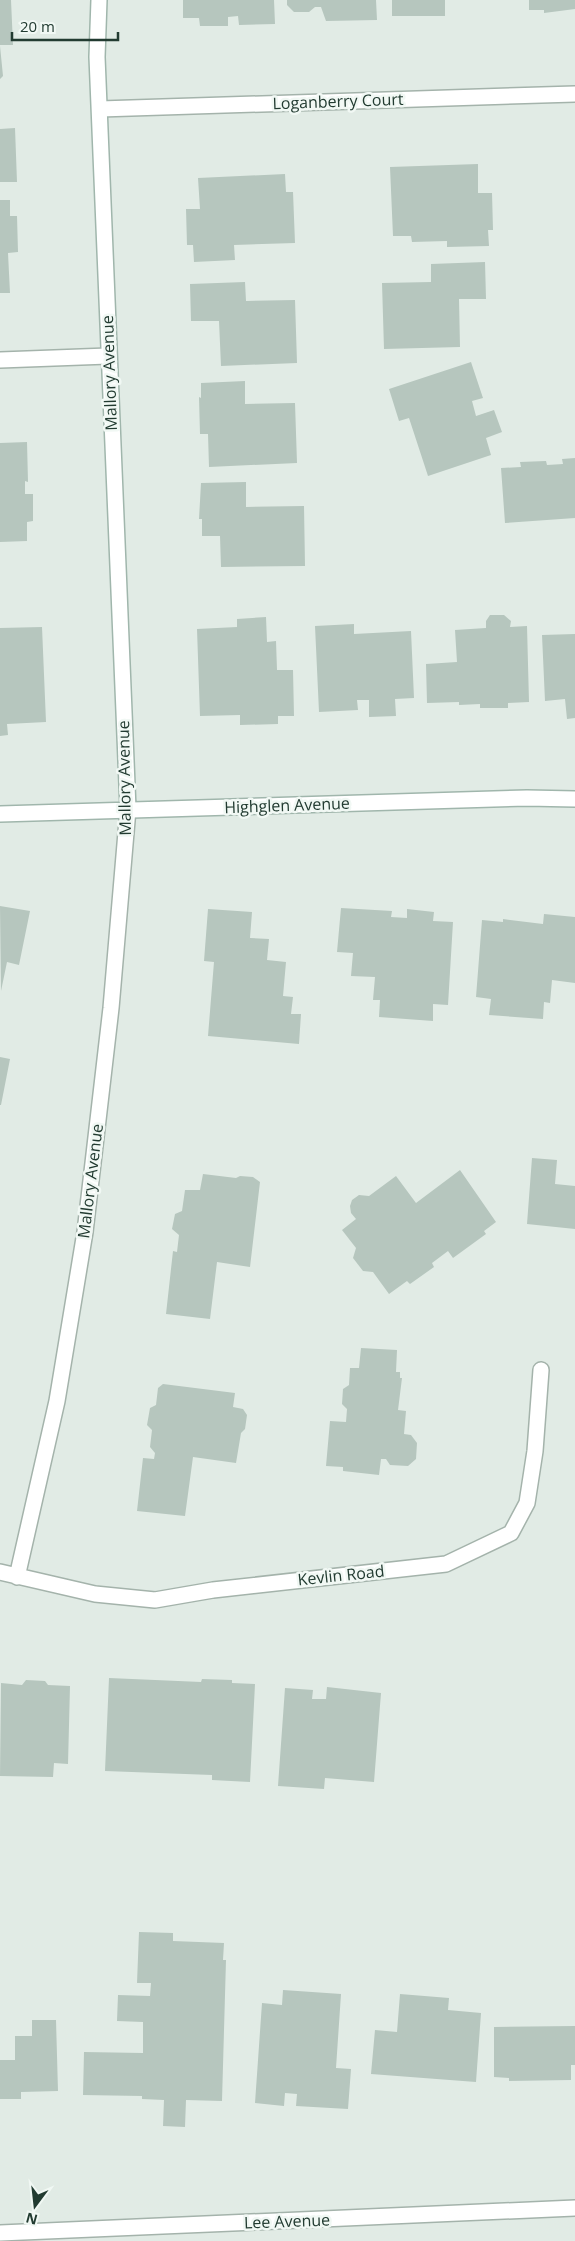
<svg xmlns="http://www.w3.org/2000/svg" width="575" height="2241" font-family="'Open Sans',sans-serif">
  <rect width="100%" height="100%" fill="#e1ebe5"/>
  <path fill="#b6c6be" d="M0,0H11L13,45H0Z
    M183,0H274L275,24L239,25L238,16L228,17V26H200L199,18H183Z
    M287,0H376L377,20L326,21L321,7H315L309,12H294L287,5Z
    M392,0H445V16H392Z
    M529,0H575V9L544,13V10H529Z
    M0,46L3,76L0,79Z
    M15,128L17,182H0V129Z
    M478,164V193H492L493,230H488L489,246L447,247V241L412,242L411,236H393L390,167Z
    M285,174L286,192H293L295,243L234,245L235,260L194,262L193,245H187L186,209H200L198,178Z
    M0,200H10V216H17L18,252L8,253L10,293H0Z
    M485,262L486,299H459L460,347L384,349L382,283L431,282V264Z
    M245,282L246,301L295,300L297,363L221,366L219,321H191L190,284Z
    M471,362L483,398L472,401L476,416L494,410L502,432L486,438L491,455L428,476L409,418L399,421L389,389Z
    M245,381V404L295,403L297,463L209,467L208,434H200L199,397L201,398V383Z
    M27,442L28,482L25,481V494H33V521L27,522V541L0,542V443Z
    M575,458V518L505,523L501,468L521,467L520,462L546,461L547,465L563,464L562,459Z
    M246,482V507L304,506L305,566L221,567L220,536H202V519H199L201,483Z
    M490,615H504L511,621L510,627L527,626L529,702L508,703V708H480V704L459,705V702L427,703L426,664L457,662L455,630L486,628V621Z
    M266,617L267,642L276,641L277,670H293L294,716H278V724L240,725V715L200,716L197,629L237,627V619Z
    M354,624V634L411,631L414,698L395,699L396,716L369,717V700H357L358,710L319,712L315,626Z
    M42,627L46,722L7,724L8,735L0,736V628Z
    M575,634V718L567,719L565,699L545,701L542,635Z
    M0,906L30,911L19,965L7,962L1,991Z
    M341,908L392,911L391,917L407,918V909L434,912L433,921L453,922L448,1005L433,1004V1021L379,1017L380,1000H373L375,977L351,976L353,953L337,952Z
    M208,909L252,912L250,938L269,939L267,960L286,962L283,996L293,997L291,1014H301L299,1044L208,1036L214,962L204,961Z
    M544,914L575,917V983L552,980L550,1003L544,1002L543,1019L489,1015L491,999L476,997L482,920L503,922V919L543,924Z
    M0,1057L10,1059L1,1105H0Z
    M532,1158L557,1160L555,1184L575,1186V1229L527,1224Z
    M460,1170L496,1222L484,1231L486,1234L453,1258L448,1251L432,1263L434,1267L410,1284L407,1281L389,1294L373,1272L363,1271L353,1258L356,1248L342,1230L356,1219L351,1213L350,1206L352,1200L359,1195L369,1196L396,1176L416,1203Z
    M203,1174L236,1178L240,1176L253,1177L260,1182L250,1267L217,1262L210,1319L166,1314L173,1251L177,1252L179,1235L172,1229L175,1214L182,1211L185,1190H200Z
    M361,1348L397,1350L396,1372H400V1378H402L398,1410L406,1411L404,1434L411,1435L417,1443L416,1459L408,1466L390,1465L386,1459H381L379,1475L343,1471V1467L326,1466L330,1421L346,1422L347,1409L342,1404L343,1389L349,1385L350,1368H359Z
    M163,1384L235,1393L233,1407L243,1409L247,1415L245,1429L241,1433L236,1463L193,1457L185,1516L137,1511L143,1458L154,1459L155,1453L150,1447L152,1430L147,1425L150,1408L156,1405L158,1388Z
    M109,1678L201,1682L202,1679L232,1680V1683L255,1684L250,1782L212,1780V1775L105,1771Z
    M26,1680L45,1681L48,1685L70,1686L68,1764L54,1763L53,1777L0,1776L1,1683L22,1685Z
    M327,1687L381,1693L374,1782L325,1778L324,1789L278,1786L285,1688L313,1690L312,1699H326Z
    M139,1932L173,1933V1941L224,1943L223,1960H226L222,2101L186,2100L185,2127L163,2126L164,2100L142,2099V2096L83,2095L84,2052L143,2053V2022L117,2021L118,1995L150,1996L151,1983H137Z
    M283,1990L341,1994L336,2068L351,2069L348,2109L296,2106L297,2094L285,2093L284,2106L255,2103L262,2003L282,2005Z
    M400,1994L449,1998L448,2010L481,2013L476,2082L371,2074L375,2030L397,2032Z
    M32,2020H56L58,2091L21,2092V2099H0V2060H15V2036H32Z
    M575,2026V2065H571V2080L509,2081V2078L494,2077V2027Z"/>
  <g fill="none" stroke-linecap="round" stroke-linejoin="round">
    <defs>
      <path id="street" d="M100,109L575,94
        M0,360L108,356
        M0,1572L95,1594L155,1600L213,1590L446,1564L511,1533L527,1503L535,1451L541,1370
        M17,1577L57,1401L85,1232L111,1008L128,809
        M0,2233L575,2208"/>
      <path id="secondary" d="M99,0L97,57L128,809
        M0,814L527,798L575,799"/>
    </defs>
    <use href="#street" stroke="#a4b3ab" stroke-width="18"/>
    <use href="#secondary" stroke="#a0b6ac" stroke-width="18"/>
    <use href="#street" stroke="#fff" stroke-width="15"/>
    <use href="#secondary" stroke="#fff" stroke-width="15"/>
  </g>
  <g text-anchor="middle" stroke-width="5" stroke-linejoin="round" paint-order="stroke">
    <g font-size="16" fill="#223b31" stroke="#f1f8f4">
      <text transform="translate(338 101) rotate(-2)" y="6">Loganberry Court</text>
      <text transform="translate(109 373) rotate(-92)" y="6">Mallory Avenue</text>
      <text transform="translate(124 778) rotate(-91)" y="6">Mallory Avenue</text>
      <text transform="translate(287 805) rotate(-2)" y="6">Highglen Avenue</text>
      <text transform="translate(90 1181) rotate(-83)" y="6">Mallory Avenue</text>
      <text transform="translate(341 1575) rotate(-6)" y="6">Kevlin Road</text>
      <text transform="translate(287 2221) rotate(-2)" y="6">Lee Avenue</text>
    </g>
  </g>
  <g transform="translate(35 2206) rotate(195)" stroke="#f1f8f4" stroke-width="4" paint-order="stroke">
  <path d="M0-4L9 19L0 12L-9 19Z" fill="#223b31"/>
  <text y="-8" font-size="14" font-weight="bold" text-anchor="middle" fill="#223b31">N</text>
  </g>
  <path d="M12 32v8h106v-8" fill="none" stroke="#223b31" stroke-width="2.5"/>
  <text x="20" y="32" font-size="15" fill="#223b31" stroke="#f1f8f4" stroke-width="4" paint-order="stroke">20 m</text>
</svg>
